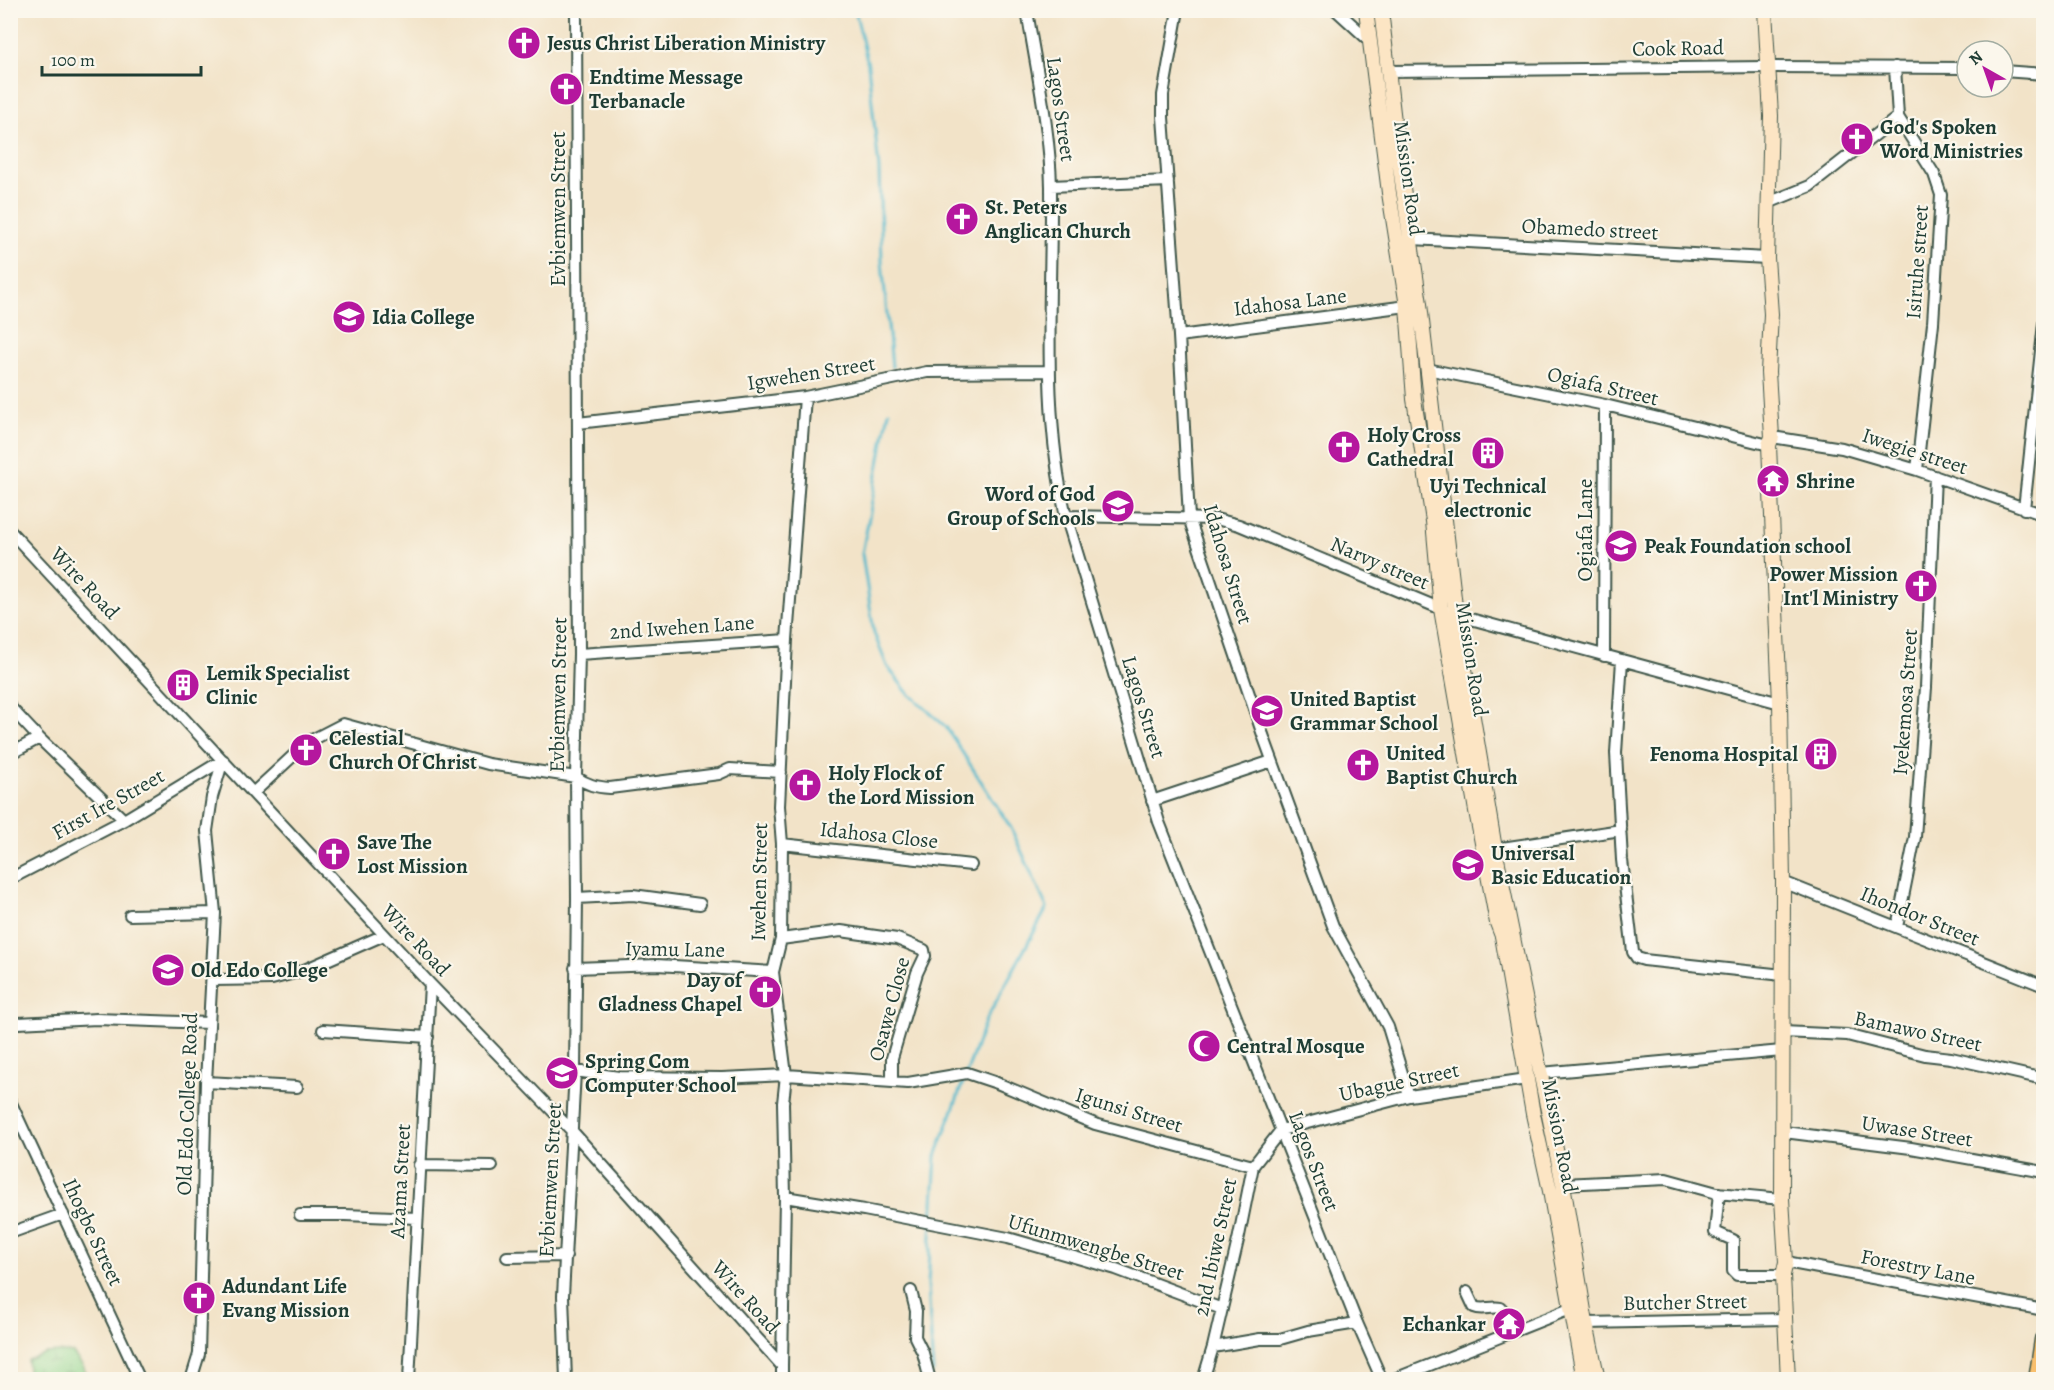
<svg xmlns="http://www.w3.org/2000/svg" width="2054" height="1390" font-family="Alegreya,serif">
  <defs>
    <pattern id="wetland-marsh" width="20" height="14" patternUnits="userSpaceOnUse" patternTransform="scale(1.5)"><rect width="20" height="14" fill="#91d48c"/><path d="M1 5h8M5 5V1M11 12h8M15 12V8" fill="none" stroke="#76ad73"/></pattern>
  </defs>
  <rect width="100%" height="100%" fill="#fbf7ec"/>
  <filter id="ink" filterUnits="userSpaceOnUse"><feTurbulence type="fractalNoise" baseFrequency=".0167" numOctaves="2"/><feDisplacementMap in="SourceGraphic" scale="12" xChannelSelector="R" yChannelSelector="G"/><feConvolveMatrix kernelMatrix="1 2 1 2 8 2 1 2 1" color-interpolation-filters="sRGB"/></filter>
  <filter id="wash" filterUnits="userSpaceOnUse"><feTurbulence type="fractalNoise" baseFrequency=".008" numOctaves="4" result="noise"/><feDisplacementMap in="SourceGraphic" scale="24" xChannelSelector="R" yChannelSelector="G"/><feGaussianBlur stdDeviation="1.35" result="paint"/><feColorMatrix in="noise" values="0 0 0 0 0 0 0 0 0 0 0 0 0 0 0 0 0 1.4 0 .05"/><feComposite in="paint" operator="in"/></filter>
  <g filter="url(#wash)">
    <rect width="100%" height="100%" fill="#f2e3c8"/>
    <path fill="url(#wetland-marsh)" stroke="#588860" stroke-width="1.5" d="M62,1352L73,1353L84,1368L88,1379H29L27,1360L46,1353Z"/>
    <g fill="none" stroke-linecap="round" stroke-linejoin="round">
      <path stroke="#4eb7cb" stroke-width="3" d="M855,10L868,65L879,169L882,262L892,367
        M889,411L862,554L874,633L887,666L907,692L946,727L1011,828L1047,908L985,1022L936,1156L928,1283L933,1372"/>
    </g>
  </g>
  <g filter="url(#ink)">
    <g fill="none" stroke-linecap="round" stroke-linejoin="round">
      <defs>
        <path id="street" d="M1027,10C1036,69 1050,128 1051,187C1052,296 1041,409 1066,516L1159,822L1357,1323L1382,1380
          M1178,10L1163,95V117L1179,336L1189,518L1263,735L1333,926L1388,1027L1409,1096
          M1336,10L1371,42
          M1895,67L1898,117L1934,174L1941,195L1933,323L1917,470
          M1389,71L1767,67L1967,68
          M2003,71L2044,74
          M1051,186L1168,181
          M1768,203L1810,186L1898,117
          M1412,239L1767,258
          M1179,336L1407,306
          M1427,369L1605,405L1769,445
          M578,423L805,397L927,372L1050,371
          M1772,437L1842,448L1917,470L2044,515
          M2024,509L2044,323
          M1066,516L1216,519L1239,525L1456,615L1780,703
          M10,531L430,984L573,1132L782,1366V1380
          M579,654L787,640
          M1604,656L1605,405
          M1622,660L1616,753L1622,860L1633,952L1637,958L1644,960L1783,975
          M10,707L39,738L124,820
          M10,754L39,738
          M253,793L308,742L343,724L488,764L576,777C587,785 596,787 610,788L719,774L730,769L781,772
          M1152,801L1272,761
          M782,844L971,865
          M1495,849L1621,830
          M10,879L124,820L223,760
          M1783,882L2044,986
          M577,898L633,895L700,904
          M130,915L215,913
          M1897,927L1915,837L1926,687L1935,476
          M781,939L841,931L897,939L924,950L925,956L917,973L892,1058V1080
          M575,968L657,965L773,972
          M212,980L272,979L302,971L384,935
          M10,1025L18,1023L97,1019L209,1023
          M323,1030L428,1037
          M1783,1032L1847,1035L1925,1055L1951,1058L2044,1079
          M575,1071L619,1077L722,1078L786,1075L908,1083L967,1073L997,1083L1095,1124L1253,1166
          M1541,1073L1782,1051
          M206,1082L297,1087
          M10,1101L140,1380
          M1784,1132L1911,1148L2044,1172
          M419,1165L492,1166
          M1563,1184L1666,1179L1717,1193L1782,1199
          M1719,1193L1715,1232L1733,1240V1271L1737,1275H1783
          M785,1197L864,1210L1008,1238L1116,1269L1222,1309
          M300,1215H345L417,1218
          M10,1233L63,1214
          M507,1257L566,1256
          M1786,1262L2044,1310
          M911,1291L916,1311L915,1337L923,1353L930,1380
          M1467,1292L1474,1307C1483,1311 1491,1306 1501,1308L1504,1312L1509,1333
          M1586,1323L1785,1319
          M1213,1347L1260,1339H1280L1308,1331L1357,1323
          M782,1366L785,1197L783,1103L786,1075L773,972L781,939L782,844L779,806L787,640L805,397
          M191,1380L199,1354L206,1082L215,913L207,831L212,797L223,760
          M409,1380L430,984
          M566,1380L563,1296L575,1071L577,898L576,777L579,654L576,10
          M1203,1380L1213,1347L1239,1236L1253,1166L1281,1130L1409,1096L1527,1079
          M1392,1380L1570,1309"/>
        <path id="secondary" d="M1366,10L1389,193L1407,306L1414,399L1433,521L1441,609L1476,811L1497,923L1502,936L1533,1114L1550,1191L1584,1380
          M1381,10L1397,147L1420,304L1456,615L1495,849L1563,1184L1586,1323L1598,1380
          M1765,10L1771,116L1767,258L1771,314L1768,372L1772,437L1769,445L1780,703L1783,882L1782,1199L1786,1262L1783,1275L1788,1380"/>
        <path id="highway" d="M2038,1380L2044,1340"/>
      </defs>
      <use href="#street" stroke="#3f564a" stroke-width="14"/>
      <use href="#secondary" stroke="#3f564a" stroke-width="16"/>
      <use href="#highway" stroke="#3f564a" stroke-width="21"/>
      <use href="#street" stroke="#fff" stroke-width="10"/>
      <use href="#secondary" stroke="#fce5c4" stroke-width="14"/>
      <use href="#highway" stroke="#f8bf6c" stroke-width="18"/>
    </g>
  </g>
  <defs>
    <symbol id="church-disc" viewBox="-11 -11 22 22"><circle r="9.5" fill="#b5179e" stroke="#fbf7ec"/><path d="M-1.2-6h2.4v3.5h3.3v2.4h-3.3V6h-2.4V-.1h-3.3v-2.4h3.3Z" fill="#fff"/></symbol>
    <symbol id="university-disc" viewBox="-11 -11 22 22"><circle r="9.5" fill="#b5179e" stroke="#fbf7ec"/><path d="M0-5L7-2L0 1L-7-2ZM-4 1L0 2.5L4 1V4Q0 6-4 4Z" fill="#fff"/></symbol>
    <symbol id="building-disc" viewBox="-11 -11 22 22"><circle r="9.5" fill="#b5179e" stroke="#fbf7ec"/><path d="M-4-6H4V6H1V3H-1V6H-4ZM-2.5-4.3h1.7v1.8h-1.7ZM.8-4.3h1.7v1.8H.8ZM-2.5-1h1.7V.8h-1.7ZM.8-1h1.7V.8H.8Z" fill="#fff"/></symbol>
    <symbol id="temple-disc" viewBox="-11 -11 22 22"><circle r="9.5" fill="#b5179e" stroke="#fbf7ec"/><path d="M0-6L5-2H3V0L6.5 2.5H4V6H1.5V3h-3V6H-4V2.5H-6.5L-3 0V-2H-5Z" fill="#fff"/></symbol>
    <symbol id="school-disc" viewBox="-11 -11 22 22"><circle r="9.5" fill="#b5179e" stroke="#fbf7ec"/><path d="M0-5L7-2L0 1L-7-2ZM-4 1L0 2.5L4 1V4Q0 6-4 4Z" fill="#fff"/></symbol>
    <symbol id="mosque-disc" viewBox="-11 -11 22 22"><circle r="9.5" fill="#b5179e" stroke="#fbf7ec"/><path d="M3.5-4.9A6 6 0 1 0 3.5 4.9A5 5 0 1 1 3.5-4.9Z" fill="#fff"/></symbol>
  </defs>
  <g fill-rule="evenodd">
    <use href="#church-disc" x="505" y="24" width="38" height="38"/>
    <use href="#church-disc" x="547" y="70" width="38" height="38"/>
    <use href="#church-disc" x="1838" y="120" width="38" height="38"/>
    <use href="#church-disc" x="943" y="200" width="38" height="38"/>
    <use href="#university-disc" x="330" y="298" width="38" height="38"/>
    <use href="#church-disc" x="1325" y="428" width="38" height="38"/>
    <use href="#building-disc" x="1469" y="434" width="38" height="38"/>
    <use href="#temple-disc" x="1754" y="462" width="38" height="38"/>
    <use href="#school-disc" x="1099" y="487" width="38" height="38"/>
    <use href="#school-disc" x="1602" y="527" width="38" height="38"/>
    <use href="#church-disc" x="1902" y="567" width="38" height="38"/>
    <use href="#building-disc" x="164" y="666" width="38" height="38"/>
    <use href="#school-disc" x="1248" y="692" width="38" height="38"/>
    <use href="#church-disc" x="287" y="731" width="38" height="38"/>
    <use href="#building-disc" x="1802" y="735" width="38" height="38"/>
    <use href="#church-disc" x="1344" y="746" width="38" height="38"/>
    <use href="#church-disc" x="786" y="766" width="38" height="38"/>
    <use href="#church-disc" x="315" y="835" width="38" height="38"/>
    <use href="#university-disc" x="1449" y="846" width="38" height="38"/>
    <use href="#university-disc" x="149" y="951" width="38" height="38"/>
    <use href="#church-disc" x="746" y="973" width="38" height="38"/>
    <use href="#mosque-disc" x="1185" y="1027" width="38" height="38"/>
    <use href="#university-disc" x="543" y="1054" width="38" height="38"/>
    <use href="#church-disc" x="180" y="1279" width="38" height="38"/>
    <use href="#temple-disc" x="1490" y="1305" width="38" height="38"/>
  </g>
  <g text-anchor="middle" stroke-width="4.5" stroke-linejoin="round" paint-order="stroke">
    <g font-size="21" font-weight="bold" fill="#1f3d34" stroke="#fbf7ec" text-anchor="start">
      <text x="547" y="50">Jesus Christ Liberation Ministry</text>
      <text x="589" y="84">Endtime Message<tspan x="589" dy="24">Terbanacle</tspan></text>
      <text x="1880" y="134">God's Spoken<tspan x="1880" dy="24">Word Ministries</tspan></text>
      <text x="985" y="214">St. Peters<tspan x="985" dy="24">Anglican Church</tspan></text>
      <text x="372" y="324">Idia College</text>
      <text x="1367" y="442">Holy Cross<tspan x="1367" dy="24">Cathedral</tspan></text>
      <text x="1796" y="488">Shrine</text>
      <text x="1488" y="493" text-anchor="middle">Uyi Technical<tspan x="1488" dy="24">electronic</tspan></text>
      <text x="1095" y="501" text-anchor="end">Word of God<tspan x="1095" dy="24">Group of Schools</tspan></text>
      <text x="1644" y="553">Peak Foundation school</text>
      <text x="1898" y="581" text-anchor="end">Power Mission<tspan x="1898" dy="24">Int'l Ministry</tspan></text>
      <text x="206" y="680">Lemik Specialist<tspan x="206" dy="24">Clinic</tspan></text>
      <text x="1290" y="706">United Baptist<tspan x="1290" dy="24">Grammar School</tspan></text>
      <text x="329" y="745">Celestial<tspan x="329" dy="24">Church Of Christ</tspan></text>
      <text x="1386" y="760">United<tspan x="1386" dy="24">Baptist Church</tspan></text>
      <text x="1798" y="761" text-anchor="end">Fenoma Hospital</text>
      <text x="828" y="780">Holy Flock of<tspan x="828" dy="24">the Lord Mission</tspan></text>
      <text x="357" y="849">Save The<tspan x="357" dy="24">Lost Mission</tspan></text>
      <text x="1491" y="860">Universal<tspan x="1491" dy="24">Basic Education</tspan></text>
      <text x="191" y="977">Old Edo College</text>
      <text x="742" y="987" text-anchor="end">Day of<tspan x="742" dy="24">Gladness Chapel</tspan></text>
      <text x="1227" y="1053">Central Mosque</text>
      <text x="585" y="1068">Spring Com<tspan x="585" dy="24">Computer School</tspan></text>
      <text x="222" y="1293">Adundant Life<tspan x="222" dy="24">Evang Mission</tspan></text>
      <text x="1486" y="1331" text-anchor="end">Echankar</text>
    </g>
    <g font-size="21" fill="#1f3d34" stroke="#fbf7ec">
      <text transform="translate(1678 48) rotate(-1)" y="7">Cook Road</text>
      <text transform="translate(1061 109) rotate(82)" y="7">Lagos Street</text>
      <text transform="translate(1409 178) rotate(82)" y="7">Mission Road</text>
      <text transform="translate(558 209) rotate(-90)" y="7">Evbiemwen Street</text>
      <text transform="translate(1590 229) rotate(3)" y="7">Obamedo street</text>
      <text transform="translate(1917 262) rotate(-86)" y="7">Isiruhe street</text>
      <text transform="translate(1290 302) rotate(-7)" y="7">Idahosa Lane</text>
      <text transform="translate(811 373) rotate(-9)" y="7">Igwehen Street</text>
      <text transform="translate(1603 386) rotate(13)" y="7">Ogiafa Street</text>
      <text transform="translate(1915 451) rotate(18)" y="7">Iwegie street</text>
      <text transform="translate(1585 530) rotate(-90)" y="7">Ogiafa Lane</text>
      <text transform="translate(1380 563) rotate(23)" y="7">Narvy street</text>
      <text transform="translate(1228 564) rotate(73)" y="7">Idahosa Street</text>
      <text transform="translate(85 583) rotate(47)" y="7">Wire Road</text>
      <text transform="translate(682 627) rotate(-4)" y="7">2nd Iwehen Lane</text>
      <text transform="translate(1472 659) rotate(81)" y="7">Mission Road</text>
      <text transform="translate(558 695) rotate(-89)" y="7">Evbiemwen Street</text>
      <text transform="translate(1905 702) rotate(-86)" y="7">Iyekemosa Street</text>
      <text transform="translate(1144 707) rotate(73)" y="7">Lagos Street</text>
      <text transform="translate(108 804) rotate(-29)" y="7">First Ire Street</text>
      <text transform="translate(879 835) rotate(6)" y="7">Idahosa Close</text>
      <text transform="translate(759 882) rotate(-89)" y="7">Iwehen Street</text>
      <text transform="translate(1920 916) rotate(22)" y="7">Ihondor Street</text>
      <text transform="translate(416 940) rotate(47)" y="7">Wire Road</text>
      <text transform="translate(675 949) rotate(1)" y="7">Iyamu Lane</text>
      <text transform="translate(889 1009) rotate(-75)" y="7">Osawe Close</text>
      <text transform="translate(1918 1031) rotate(12)" y="7">Bamawo Street</text>
      <text transform="translate(1399 1082) rotate(-12)" y="7">Ubague Street</text>
      <text transform="translate(187 1104) rotate(-88)" y="7">Old Edo College Road</text>
      <text transform="translate(1129 1110) rotate(17)" y="7">Igunsi Street</text>
      <text transform="translate(1917 1131) rotate(9)" y="7">Uwase Street</text>
      <text transform="translate(1560 1136) rotate(79)" y="7">Mission Road</text>
      <text transform="translate(1314 1161) rotate(69)" y="7">Lagos Street</text>
      <text transform="translate(550 1180) rotate(-87)" y="7">Evbiemwen Street</text>
      <text transform="translate(400 1181) rotate(-87)" y="7">Azama Street</text>
      <text transform="translate(93 1232) rotate(65)" y="7">Ihogbe Street</text>
      <text transform="translate(1096 1247) rotate(17)" y="7">Ufunmwengbe Street</text>
      <text transform="translate(1215 1247) rotate(-78)" y="7">2nd Ibiwe Street</text>
      <text transform="translate(1918 1267) rotate(11)" y="7">Forestry Lane</text>
      <text transform="translate(746 1297) rotate(48)" y="7">Wire Road</text>
      <text transform="translate(1685 1302) rotate(-1)" y="7">Butcher Street</text>
    </g>
  </g>
  <rect width="2054" height="1390" fill="none" stroke="#fbf7ec" stroke-width="36"/>
  <g transform="translate(1985 69) rotate(320)"><circle r="28" fill="#fbf7ec" stroke="#a3ada2" stroke-width="1.5"/>
  <path d="M0-4.5L10 22L0 15L-10 22Z" fill="#b5179e"/>
  <text y="-9" font-size="16" font-weight="bold" text-anchor="middle" fill="#1f3d34">N</text>
  </g>
  <path d="M42 66v9h159v-9" fill="none" stroke="#1f3d34" stroke-width="3"/>
  <text x="51" y="66" font-size="18" fill="#1f3d34" stroke="#fbf7ec" stroke-width="4.5" paint-order="stroke">100 m</text>
</svg>
